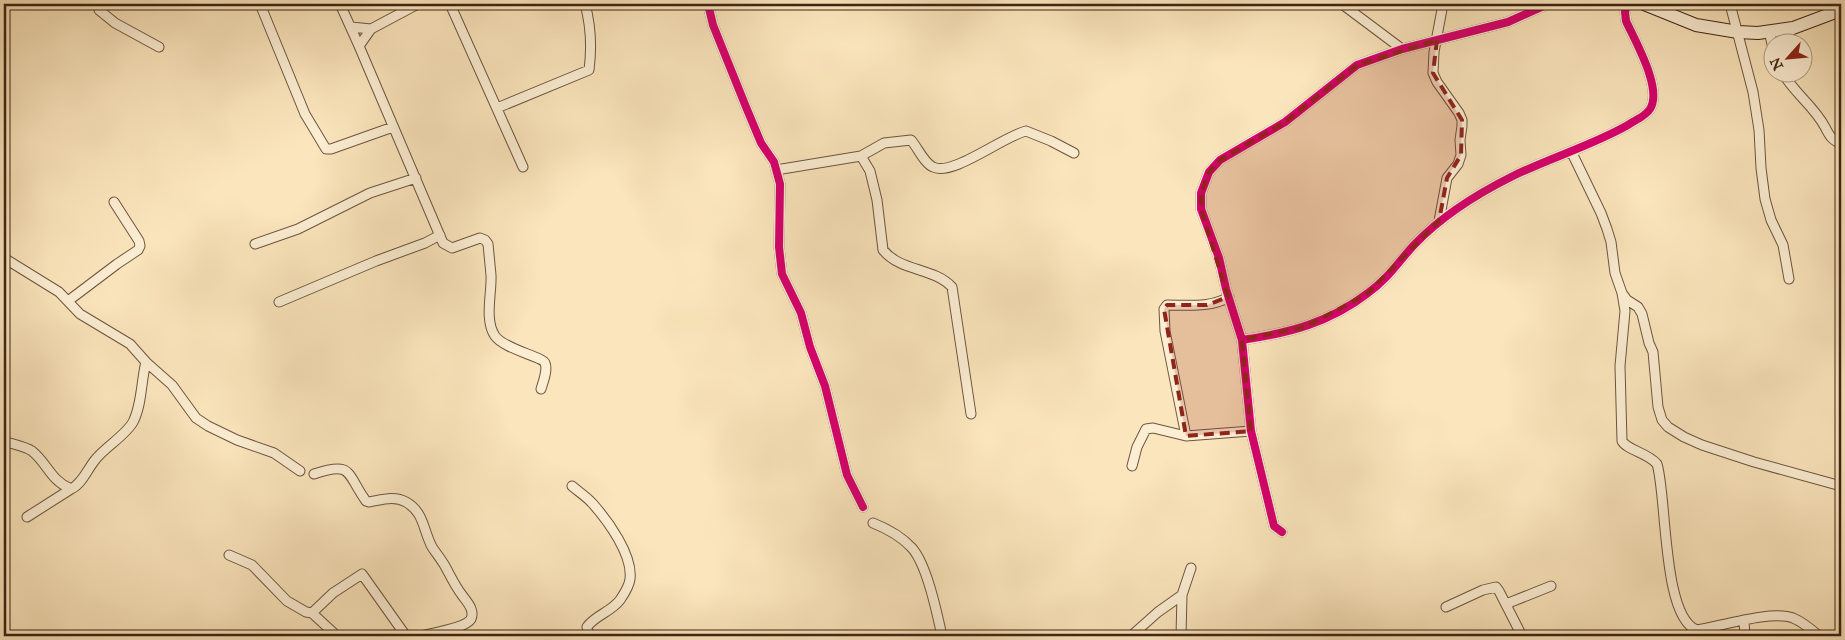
<svg xmlns="http://www.w3.org/2000/svg" width="1845" height="640" font-family="'IM FELL Great Primer',serif">
  <rect width="100%" height="100%" fill="#fbe5bc"/>
  <filter id="stains"><feTurbulence type="fractalNoise" baseFrequency=".004" numOctaves="4"/><feColorMatrix values="0 0 0 0 .2 0 0 0 0 .09 0 0 0 0 .02 0 0 0 .5 -.17"/></filter>
  <radialGradient id="worn" r=".72"><stop offset=".6" stop-color="#630" stop-opacity="0"/><stop offset="1" stop-color="#630" stop-opacity=".3"/></radialGradient>
  <g fill="none" stroke-linecap="round" stroke-linejoin="round">
    <defs>
      <path id="street" d="M99,4V10L115,23L159,47
        M260,4L305,114L326,149H331L393,127
        M340,4L359,46
        M418,4L371,29L359,46L443,243L452,248L480,238L485,240L488,244C489,254 490,264 491,275C492,293 484,320 495,336C504,349 543,357 545,363C548,370 543,382 541,389
        M450,4L523,167
        M708,4L713,25L746,107L761,143L774,162L780,184L779,247L782,274L801,313L810,347L825,386L847,475L863,507
        M1342,4L1402,49
        M1730,4L1753,92L1759,130L1761,168L1765,199L1771,220L1783,245L1789,279
        M351,27L371,29
        M1769,31L1772,44
        M1782,72C1794,93 1814,106 1825,127C1829,135 1832,141 1841,143
        M497,108L589,70C592,47 591,26 585,4
        M1571,151L1601,213L1607,229L1611,242L1615,273L1622,293L1627,300L1638,307L1642,314L1649,343L1653,352L1658,407L1662,420L1668,427L1684,437L1702,445L1754,462L1841,486
        M861,156L884,143L911,140C918,148 924,163 933,167C952,177 1004,136 1026,131L1051,141L1074,153
        M776,170L861,156L870,171L877,200L883,250C901,272 933,267 952,287L971,414
        M1439,221L1447,178L1458,164L1461,155L1460,140L1462,126V120L1459,113L1437,82L1433,73L1434,52L1443,4
        M255,244L298,229L370,193L416,178
        M4,258L59,292L80,314L130,344L146,362L172,385L196,418L208,426L237,440L274,453L300,471
        M1622,293L1625,311L1620,366L1622,441C1627,450 1648,453 1657,464C1667,496 1662,618 1697,630C1722,626 1771,610 1793,618C1803,622 1811,629 1819,636
        M68,301L117,264L138,250L140,246L139,241L114,202
        M279,302L376,261L425,243L440,235
        M1242,340C1289,333 1329,323 1368,293C1389,278 1398,262 1415,244C1441,217 1477,194 1511,177C1549,158 1591,146 1628,125C1635,120 1645,117 1650,109C1663,89 1635,41 1626,21L1625,12L1627,4
        M1186,436L1165,331L1164,309L1167,305C1189,305 1210,308 1229,297
        M10,443C17,445 26,447 32,451C48,464 50,480 71,489C82,484 87,470 95,460C104,448 126,435 133,422C142,405 141,381 146,362
        M1132,466L1137,447L1146,429L1153,428L1186,436L1251,431
        M314,474C353,461 346,473 366,501L369,502C381,500 394,495 406,502C424,512 423,530 432,547C436,553 441,559 445,566C450,575 455,586 462,595C467,602 475,610 471,619C466,628 432,633 421,636
        M572,486C579,492 587,497 593,504C608,521 633,555 630,579C629,587 624,594 620,600C611,612 594,616 587,627L589,636
        M27,517L71,489
        M873,523C888,529 901,536 912,548C927,565 937,613 942,636
        M1282,532L1274,526L1251,431L1242,340L1226,289L1219,258L1201,209V193L1209,172L1220,160L1285,122L1357,65L1402,49L1508,22L1548,4
        M229,555L252,565L287,601L306,612L312,613L337,636
        M1506,604L1551,586
        M1446,607L1483,590L1496,587L1499,591L1522,636
        M312,613L333,593L362,574L406,636
        M1744,621L1745,636
        M1131,636L1158,612L1182,595
        M1181,636L1182,595L1191,568"/>
      <path id="secondary" d="M1644,4L1696,25L1738,32L1758,33L1793,28L1841,10"/>
    </defs>
    <use href="#street" stroke="#6c553f" stroke-width="11"/>
    <use href="#secondary" stroke="#3c2515" stroke-width="14"/>
    <use href="#street" stroke="#fceed3" stroke-width="9"/>
    <use href="#secondary" stroke="#fceed3" stroke-width="12"/>
    <defs>
      <path id="cycleway" d="M708,4L713,25L746,107L761,143L774,162L780,184L779,247L782,274L801,313L810,347L825,386L847,475L863,507
        M1242,340C1289,333 1329,323 1368,293C1389,278 1398,262 1415,244C1441,217 1477,194 1511,177C1549,158 1591,146 1628,125C1635,120 1645,117 1650,109C1663,89 1635,41 1626,21L1625,12L1627,4
        M1282,532L1274,526L1251,431L1242,340L1226,289L1219,258L1201,209V193L1209,172L1220,160L1285,122L1357,65L1402,49L1508,22L1548,4"/>
    </defs>
    <use href="#cycleway" stroke="#fceed3" stroke-width="11"/>
    <use href="#cycleway" stroke="#d6006c" stroke-width="8"/>
  </g>
  <path fill="#8f2418" fill-opacity="0.2" stroke="#8f2418" stroke-width="4" stroke-dasharray="10 6" stroke-linejoin="round" d="M1437,40L1433,73L1462,120L1461,155L1447,178L1439,221L1367,294L1305,327L1242,340L1251,431L1186,436L1164,309L1167,305H1207L1228,297L1201,209V193L1209,172L1220,160L1285,122L1357,65Z"/>
  <rect width="1845" height="640" fill="none" stroke="#fbe5bc" stroke-width="20"/>
  <rect x="5" y="5" width="1835" height="630" fill="none" stroke="#3c2515" stroke-width="2.5"/>
  <rect x="10" y="10" width="1825" height="620" fill="none" stroke="#3c2515"/>
  <g transform="translate(1788 58) rotate(243)"><circle r="24" fill="#fceed3" stroke="#af9e87"/>
  <path d="M0-4L9 19L0 12L-9 19Z" fill="#8f2418"/>
  <text y="-8" font-size="14" font-weight="bold" text-anchor="middle" fill="#3c2515">N</text>
  </g>
  <rect width="100%" height="100%" filter="url(#stains)"/>
  <rect width="100%" height="100%" fill="url(#worn)"/>
</svg>
